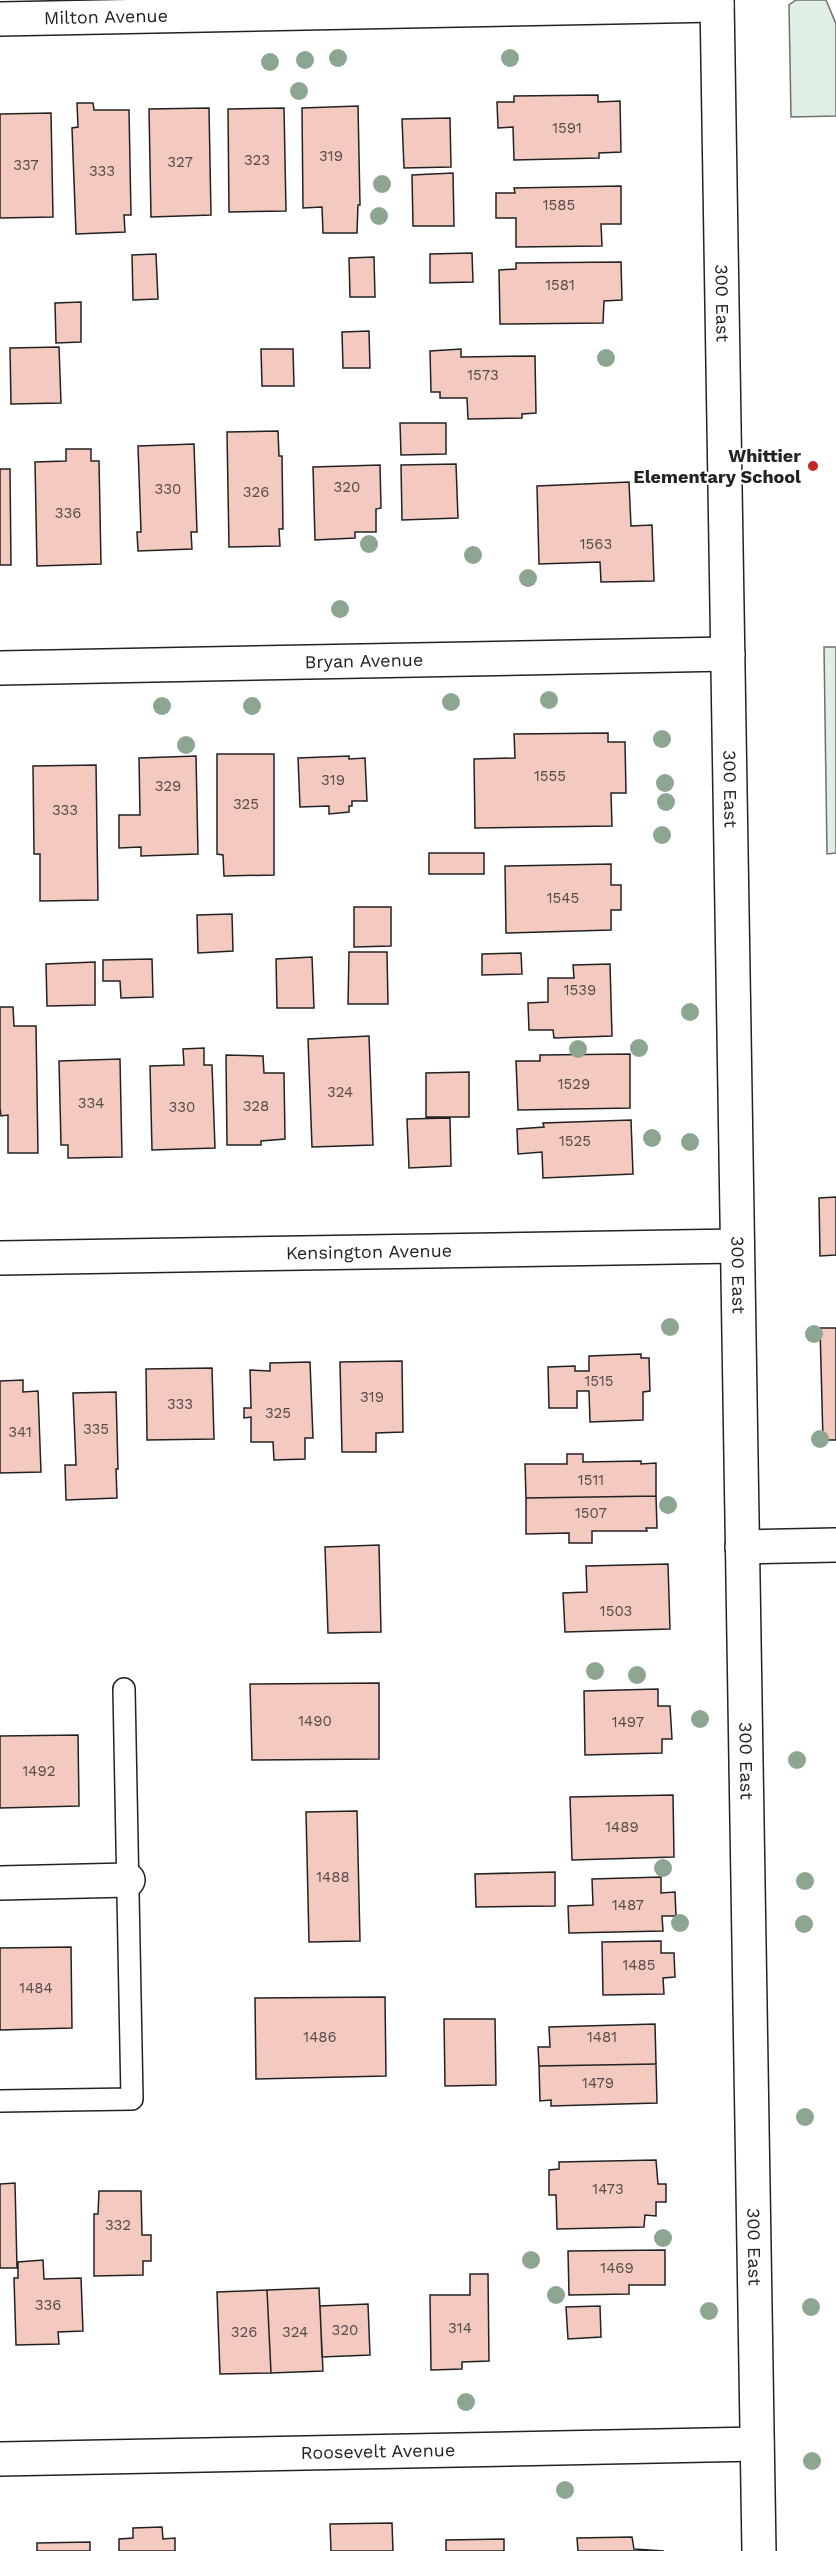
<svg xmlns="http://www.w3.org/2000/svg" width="836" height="2551" font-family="'Work Sans',sans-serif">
  <rect width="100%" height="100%" fill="#fff"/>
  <path fill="#e0efe3" stroke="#6f6f6f" stroke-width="1.5" d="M796,0H826L836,24V116L791,117L789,5Z
    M824,647H836V853L827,854Z"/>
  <path fill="#f3c9c0" stroke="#222" stroke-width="1.5" d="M598,95V102L620,101L621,152L599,153V158L514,160L513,127L498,128L497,102H514V96Z
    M77,103H93L94,110H129L131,215H124L125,232L76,234L72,128L78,127Z
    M358,106L360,205H358L357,233H323L322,207L303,208L302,108Z
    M209,108L211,215L151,217L149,109Z
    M284,108L286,211L229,212L228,109Z
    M51,113L53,217L0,218V114Z
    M450,118L451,167L404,168L402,119Z
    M453,173L454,226H413L412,175Z
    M621,186V224H601L602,246L516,247V218H496V193H515L514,188Z
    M472,253L473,282L430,283V254Z
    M156,254L158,299L133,300L132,255Z
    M374,257L375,297H350L349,258Z
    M621,262L622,300L604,301L603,323L500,324L499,270L516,269V263Z
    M81,302V342L56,343L55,303Z
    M369,331L370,368H343L342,332Z
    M59,347L61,403L11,404L10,348Z
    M261,349H293L294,386H262Z
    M461,349V357L535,356L536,413L522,414V418L468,419L467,398H440V392H431L430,351Z
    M400,423H446V454L401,455Z
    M278,431L279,456H282L283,529H279L280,546L229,547L227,432Z
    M194,444L197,532H191L192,549L138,551L137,532H141L138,446Z
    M66,449H91V461H99L101,564L37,566L35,462L66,461Z
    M456,464L458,518L402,520L401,465Z
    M380,465L381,508L376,509V532H355V538L315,540L313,467Z
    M0,469H10L11,565H0Z
    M629,482L631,526L652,525L654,581L601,582L600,562L539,564L537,486Z
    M608,733V742H625L626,793H611L612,826L475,828L474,759L515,758L514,734Z
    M217,754H274V875L224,876L223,855L217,854Z
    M196,756L198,854L141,856V847L119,848V815H140L139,758Z
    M349,756V759L365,758L367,801H352V806H349V812L329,814V806L300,807L298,758Z
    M96,765L98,900L40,901V854H34L33,766Z
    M429,853H484V874H429Z
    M611,864V885H621V910H611V930L506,933L505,866Z
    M354,907H391V946L354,947Z
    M232,914L233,951L198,953L197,915Z
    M349,952H387L388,1004H348Z
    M521,953L522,974L482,975V954Z
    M312,957L314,1008H277L276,959Z
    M152,959L153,997L121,998L120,981H103V960Z
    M95,962V1005L47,1006L46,964Z
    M610,964L612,1036L554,1038L553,1030H529L528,1003L548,1002V978H574L573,965Z
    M0,1007H13L14,1026H36L38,1153H8V1115L1,1116L0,1108Z
    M369,1036L373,1145L312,1147L308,1039Z
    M204,1048V1065H212L215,1148L152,1150L150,1066L184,1065L183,1049Z
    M630,1054V1108L518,1110L516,1061H540V1055Z
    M226,1055L263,1056L264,1073H284L285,1139L261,1141V1145H227Z
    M120,1059L122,1157L68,1158V1145H61L59,1061Z
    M469,1072V1117H426V1073Z
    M450,1118L451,1166L409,1168L407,1119Z
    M631,1120L633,1174L543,1178L542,1152L518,1154L517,1129L544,1127L543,1123Z
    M836,1197V1255L820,1256L819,1198Z
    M820,1328H836V1440H823Z
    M641,1354V1358H649L650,1391L643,1392V1420L590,1422L589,1391H577V1408H549L548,1367L575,1366V1371H589V1356Z
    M402,1361L403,1432L376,1433V1452H342L340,1362Z
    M310,1362L313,1438H305V1459L274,1460L273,1442H251V1417L244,1418V1408H251L250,1370L270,1371V1363Z
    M212,1368L214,1439L147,1440L146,1369Z
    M23,1380V1392L38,1391L41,1472L0,1473V1381Z
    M116,1392L118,1469H116L117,1498L66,1500L65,1465H76L73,1393Z
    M567,1454H583V1462L641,1461V1464L656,1463V1496L526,1498L525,1464H567Z
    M656,1496L657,1528H646L647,1531H592V1543H569V1533L526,1534V1498Z
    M379,1545L381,1632L328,1633L325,1547Z
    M668,1564L670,1629L565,1632L563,1593L587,1592L586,1566Z
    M379,1683V1759L252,1760L250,1684Z
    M658,1689V1706H670L672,1739H662V1753L585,1755L584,1691Z
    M78,1735L79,1806L0,1808V1736Z
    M673,1795L674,1857L572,1860L570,1797Z
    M357,1811L360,1941L309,1942L306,1812Z
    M555,1872V1906L476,1907L475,1874Z
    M661,1877V1893L675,1892L676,1916H662L663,1931L569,1933L568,1906L593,1905L592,1879Z
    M661,1941V1953H674L675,1977L663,1978L664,1994L603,1995L602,1942Z
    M71,1947L72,2028L0,2030V1948Z
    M385,1997L386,2076L256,2079L255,1998Z
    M444,2019H495L496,2085L445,2086Z
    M655,2024L656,2064L539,2066L538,2047H550L549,2027Z
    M656,2064L657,2103L551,2106V2100L540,2101L539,2066Z
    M656,2160L658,2184H666V2202H656V2216L645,2215L644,2227L557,2229L556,2195H549V2170L559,2169V2162Z
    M15,2183L17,2268H0V2184Z
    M99,2191H141L142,2235H151V2261H143V2275L94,2276V2214H98Z
    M665,2250V2285H629V2294L569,2295L568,2251Z
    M43,2260L44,2279L81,2278L83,2331L58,2332L59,2344L16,2345L14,2278H18V2262Z
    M470,2274H488L489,2361L462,2362V2369L431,2370L430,2295H470Z
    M319,2288L323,2371L271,2373L267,2290Z
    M267,2290L271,2373L220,2374L217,2292Z
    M368,2304L370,2355L322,2357L320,2306Z
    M600,2306L601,2337L568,2339L566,2307Z
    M392,2523L393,2551H331L330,2524Z
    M162,2527L163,2539L175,2538V2551H119V2539L133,2538V2528Z
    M632,2537L634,2549L664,2551H578L577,2538Z
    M504,2539V2551H446V2540Z
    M90,2542V2551H37V2543Z"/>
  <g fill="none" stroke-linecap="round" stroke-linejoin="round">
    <defs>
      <path id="lane" d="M0,2101L132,2099L124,1689"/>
      <g id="street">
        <path id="s1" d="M0,19L717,5"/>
        <path id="s2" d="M0,668L728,654"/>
        <path id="s3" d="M0,1258L737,1246"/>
        <path d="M742,1547L836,1545"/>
        <path d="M0,1883L128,1880"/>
        <path id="s4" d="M0,2459L757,2444"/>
      </g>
      <g id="secondary">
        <path id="s5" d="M717,0L759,2551"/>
      </g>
    </defs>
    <use href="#lane" stroke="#222" stroke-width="24"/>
    <use href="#street" stroke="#222" stroke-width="36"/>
    <use href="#secondary" stroke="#222" stroke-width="36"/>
    <use href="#lane" stroke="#fff" stroke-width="21"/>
    <use href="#street" stroke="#fff" stroke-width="33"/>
    <use href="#secondary" stroke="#fff" stroke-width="33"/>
  </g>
  <g fill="#8da692">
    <circle cx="338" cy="58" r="9"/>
    <circle cx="510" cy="58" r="9"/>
    <circle cx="305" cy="60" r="9"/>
    <circle cx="270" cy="62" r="9"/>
    <circle cx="299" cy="91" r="9"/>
    <circle cx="382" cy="184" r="9"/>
    <circle cx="379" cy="216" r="9"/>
    <circle cx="606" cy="358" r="9"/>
    <circle cx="369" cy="544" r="9"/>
    <circle cx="473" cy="555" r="9"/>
    <circle cx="528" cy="578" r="9"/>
    <circle cx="340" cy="609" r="9"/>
    <circle cx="549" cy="700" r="9"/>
    <circle cx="451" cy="702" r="9"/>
    <circle cx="162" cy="706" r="9"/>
    <circle cx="252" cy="706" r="9"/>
    <circle cx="662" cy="739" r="9"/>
    <circle cx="186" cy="745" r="9"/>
    <circle cx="665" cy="783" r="9"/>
    <circle cx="666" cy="802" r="9"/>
    <circle cx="662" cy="835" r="9"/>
    <circle cx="690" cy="1012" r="9"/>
    <circle cx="639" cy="1048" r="9"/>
    <circle cx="578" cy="1049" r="9"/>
    <circle cx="652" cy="1138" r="9"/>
    <circle cx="690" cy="1142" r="9"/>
    <circle cx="670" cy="1327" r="9"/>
    <circle cx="814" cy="1334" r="9"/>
    <circle cx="820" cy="1439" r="9"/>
    <circle cx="668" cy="1505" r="9"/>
    <circle cx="595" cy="1671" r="9"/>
    <circle cx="637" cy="1675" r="9"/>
    <circle cx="700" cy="1719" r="9"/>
    <circle cx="797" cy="1760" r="9"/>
    <circle cx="663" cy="1868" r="9"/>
    <circle cx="805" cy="1881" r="9"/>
    <circle cx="680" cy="1923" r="9"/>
    <circle cx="804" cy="1924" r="9"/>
    <circle cx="805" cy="2117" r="9"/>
    <circle cx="663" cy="2238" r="9"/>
    <circle cx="531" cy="2260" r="9"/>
    <circle cx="556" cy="2295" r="9"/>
    <circle cx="811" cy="2307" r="9"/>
    <circle cx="709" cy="2311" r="9"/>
    <circle cx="466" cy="2402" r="9"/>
    <circle cx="812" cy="2461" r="9"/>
    <circle cx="565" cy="2490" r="9"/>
  </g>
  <circle fill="#c62828" stroke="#fff" stroke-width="2" cx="813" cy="466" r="6"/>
  <g text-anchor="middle" stroke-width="4.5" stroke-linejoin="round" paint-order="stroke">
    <g font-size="15" fill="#564c4a">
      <text x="567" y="133">1591</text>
      <text x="331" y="161">319</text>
      <text x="257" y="165">323</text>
      <text x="180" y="167">327</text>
      <text x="26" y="170">337</text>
      <text x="102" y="176">333</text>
      <text x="559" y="210">1585</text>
      <text x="560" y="290">1581</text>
      <text x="483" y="380">1573</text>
      <text x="347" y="492">320</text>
      <text x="168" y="494">330</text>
      <text x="256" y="497">326</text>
      <text x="68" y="518">336</text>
      <text x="596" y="549">1563</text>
      <text x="550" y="781">1555</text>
      <text x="333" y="785">319</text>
      <text x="168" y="791">329</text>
      <text x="246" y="809">325</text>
      <text x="65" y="815">333</text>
      <text x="563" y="903">1545</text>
      <text x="580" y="995">1539</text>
      <text x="574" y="1089">1529</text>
      <text x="340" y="1097">324</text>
      <text x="91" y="1108">334</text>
      <text x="256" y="1111">328</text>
      <text x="182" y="1112">330</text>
      <text x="575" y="1146">1525</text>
      <text x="599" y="1386">1515</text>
      <text x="372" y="1402">319</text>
      <text x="180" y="1409">333</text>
      <text x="278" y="1418">325</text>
      <text x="96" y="1434">335</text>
      <text x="20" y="1437">341</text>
      <text x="591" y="1485">1511</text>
      <text x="591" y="1518">1507</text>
      <text x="616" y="1616">1503</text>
      <text x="315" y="1726">1490</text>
      <text x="628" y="1727">1497</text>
      <text x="39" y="1776">1492</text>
      <text x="622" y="1832">1489</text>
      <text x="333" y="1882">1488</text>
      <text x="628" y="1910">1487</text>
      <text x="639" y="1970">1485</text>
      <text x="36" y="1993">1484</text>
      <text x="320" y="2042">1486</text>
      <text x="602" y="2042">1481</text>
      <text x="598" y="2088">1479</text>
      <text x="608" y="2194">1473</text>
      <text x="118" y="2230">332</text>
      <text x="617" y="2273">1469</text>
      <text x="48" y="2310">336</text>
      <text x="460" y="2333">314</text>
      <text x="345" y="2335">320</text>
      <text x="244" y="2337">326</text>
      <text x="295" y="2337">324</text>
    </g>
    <g font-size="18" fill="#222" stroke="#fff">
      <text dy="6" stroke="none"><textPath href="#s1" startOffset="106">Milton Avenue</textPath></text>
      <text dy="6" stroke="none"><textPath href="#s5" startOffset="303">300 East</textPath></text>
      <text dy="6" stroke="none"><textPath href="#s2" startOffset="364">Bryan Avenue</textPath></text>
      <text dy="6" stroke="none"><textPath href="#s5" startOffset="789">300 East</textPath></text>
      <text dy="6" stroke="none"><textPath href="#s3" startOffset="369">Kensington Avenue</textPath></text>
      <text dy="6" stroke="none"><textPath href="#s5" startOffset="1275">300 East</textPath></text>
      <text dy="6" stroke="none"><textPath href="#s5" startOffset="1761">300 East</textPath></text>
      <text dy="6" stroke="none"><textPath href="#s5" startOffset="2247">300 East</textPath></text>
      <text dy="6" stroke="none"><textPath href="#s4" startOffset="378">Roosevelt Avenue</textPath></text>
    </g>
    <g font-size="18" font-weight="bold" fill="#222" stroke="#fff" text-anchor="end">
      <text x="801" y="462">Whittier<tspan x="801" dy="21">Elementary School</tspan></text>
    </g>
  </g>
</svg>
